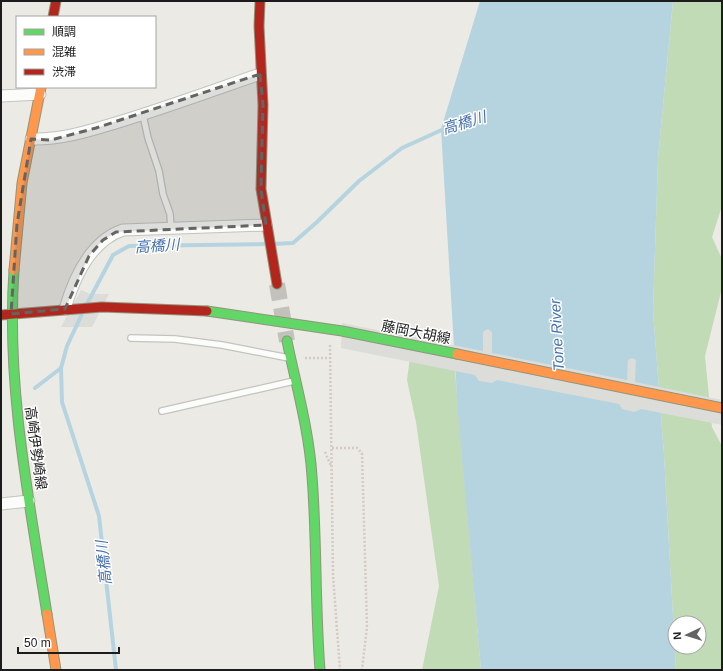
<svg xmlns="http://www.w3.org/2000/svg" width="723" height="671" font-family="Helvetica,'Noto Sans JP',sans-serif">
  <rect width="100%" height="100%" fill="#ebeae4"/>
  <path fill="#c2dbb7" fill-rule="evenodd" d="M673,1H722V206L712,237L722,259V288L705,356L712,427L722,446V670H676L664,455L653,311L658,158ZM675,623H699V647H675Z
    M411,350L454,360L481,670H422L439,586L416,422L407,380Z"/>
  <path fill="#b6d4e0" d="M480,1H673L658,158L653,311L664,455L676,670H481L458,414L441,129Z"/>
  <path fill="#dcdcd9" d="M81,290L90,294H109L92,327H61Z
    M342,323L483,351V332L488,329L492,332V353L627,380L628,360L632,358L636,360L635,382L722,400V425L641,409L634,412L622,409L619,404L497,380L492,383L479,381L475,375L341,348Z"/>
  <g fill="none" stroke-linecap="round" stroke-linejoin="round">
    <path stroke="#b6d4e0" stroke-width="4" d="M273,244L293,243L317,222L359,181L402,148L446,128
      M87,304L113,255L129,246L266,244
      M82,314L67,346L61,368L62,402L99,516L116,670
      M35,388L61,368"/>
    <path stroke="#c2c1bc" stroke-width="16" stroke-dasharray="16 8" stroke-linecap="butt" d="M277,284L287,341"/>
    <defs>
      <path id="lane" d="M143,115L148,138L159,171L163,194L170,214L171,228
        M131,338L175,339L222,345L289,358
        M162,411L294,381"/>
      <path id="street" d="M1,96L40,94
        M31,139C59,140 85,132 112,124C162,109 211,91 260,74
        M65,309C74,278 90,241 123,230L266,225
        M1,504L29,501"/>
      <path id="fast" d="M14,270C6,386 29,500 47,614
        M207,311L342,331L457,354
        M287,341C296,385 309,430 312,476C317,540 315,605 320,670"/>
      <path id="slow" d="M14,270L22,183L41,87
        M457,354L722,408
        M47,614L56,670"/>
      <path id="jam" d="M260,1L259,26L263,105L261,189L277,284
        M53,17L56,1
        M1,315L102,307L207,311"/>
    </defs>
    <use href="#lane" stroke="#c3c3c0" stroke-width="8"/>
    <use href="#street" stroke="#c3c3c0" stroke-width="13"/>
    <use href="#fast" stroke="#91957c" stroke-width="11"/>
    <use href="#slow" stroke="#91957c" stroke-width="11"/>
    <use href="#jam" stroke="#91957c" stroke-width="11"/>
    <path stroke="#d6c8c3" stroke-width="2.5" stroke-dasharray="2 2" stroke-linecap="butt" d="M330,345L333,575L340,670
      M305,358H329
      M332,448H357L362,453L367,627L362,670
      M325,452L331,466"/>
    <use href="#lane" stroke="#fcfcfb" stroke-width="5.5"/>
    <use href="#street" stroke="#fcfcfb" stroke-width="11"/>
    <use href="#fast" stroke="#63d668" stroke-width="9"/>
    <use href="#slow" stroke="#ff974d" stroke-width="9"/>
    <use href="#jam" stroke="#b3261e" stroke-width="9"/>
  </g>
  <path fill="#646462" fill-opacity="0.2" stroke="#646462" stroke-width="3" stroke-dasharray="8 5" stroke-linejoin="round" d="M260,74L263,105L261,189L266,225L116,232L103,240L89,256L65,309L11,314L17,224L31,139L51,140L96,128Z"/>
  <g text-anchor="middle" stroke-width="3" stroke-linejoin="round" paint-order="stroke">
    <g font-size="14" fill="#1c1c1c" stroke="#fff">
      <text transform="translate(416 332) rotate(11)" y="5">藤岡大胡線</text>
      <text transform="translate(36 448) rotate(82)" y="5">高崎伊勢崎線</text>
    </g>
    <g font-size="15" font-style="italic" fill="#4571ae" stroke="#fff">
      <text transform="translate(464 123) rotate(-17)" y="5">高橋川</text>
      <text transform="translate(157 246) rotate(-4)" y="5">高橋川</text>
      <text transform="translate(557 335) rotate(-93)" y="5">Tone River</text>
      <text transform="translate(104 563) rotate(-96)" y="5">高橋川</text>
    </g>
  </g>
  <rect width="723" height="671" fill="none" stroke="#1c1c1c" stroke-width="4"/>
  <rect x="16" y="16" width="140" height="72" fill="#ffffff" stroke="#a4a4a4"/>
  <rect x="24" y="29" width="20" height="6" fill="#63d668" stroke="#a4a4a4"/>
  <text x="52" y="36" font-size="12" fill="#1c1c1c">順調</text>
  <rect x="24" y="49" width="20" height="6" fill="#ff974d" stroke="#a4a4a4"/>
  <text x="52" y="56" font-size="12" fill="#1c1c1c">混雑</text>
  <rect x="24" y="69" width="20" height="6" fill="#b3261e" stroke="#a4a4a4"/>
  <text x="52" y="76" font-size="12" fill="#1c1c1c">渋滞</text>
  <g transform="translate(687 635) rotate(266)"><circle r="19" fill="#ffffff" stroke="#a4a4a4"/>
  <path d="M0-3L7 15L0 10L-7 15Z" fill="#646462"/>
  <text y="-6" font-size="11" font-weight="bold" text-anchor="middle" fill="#1c1c1c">N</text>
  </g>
  <path d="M18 647v6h101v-6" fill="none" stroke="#1c1c1c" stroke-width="2"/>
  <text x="24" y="647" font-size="12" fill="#1c1c1c" stroke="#ffffff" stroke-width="3" paint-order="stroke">50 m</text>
</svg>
